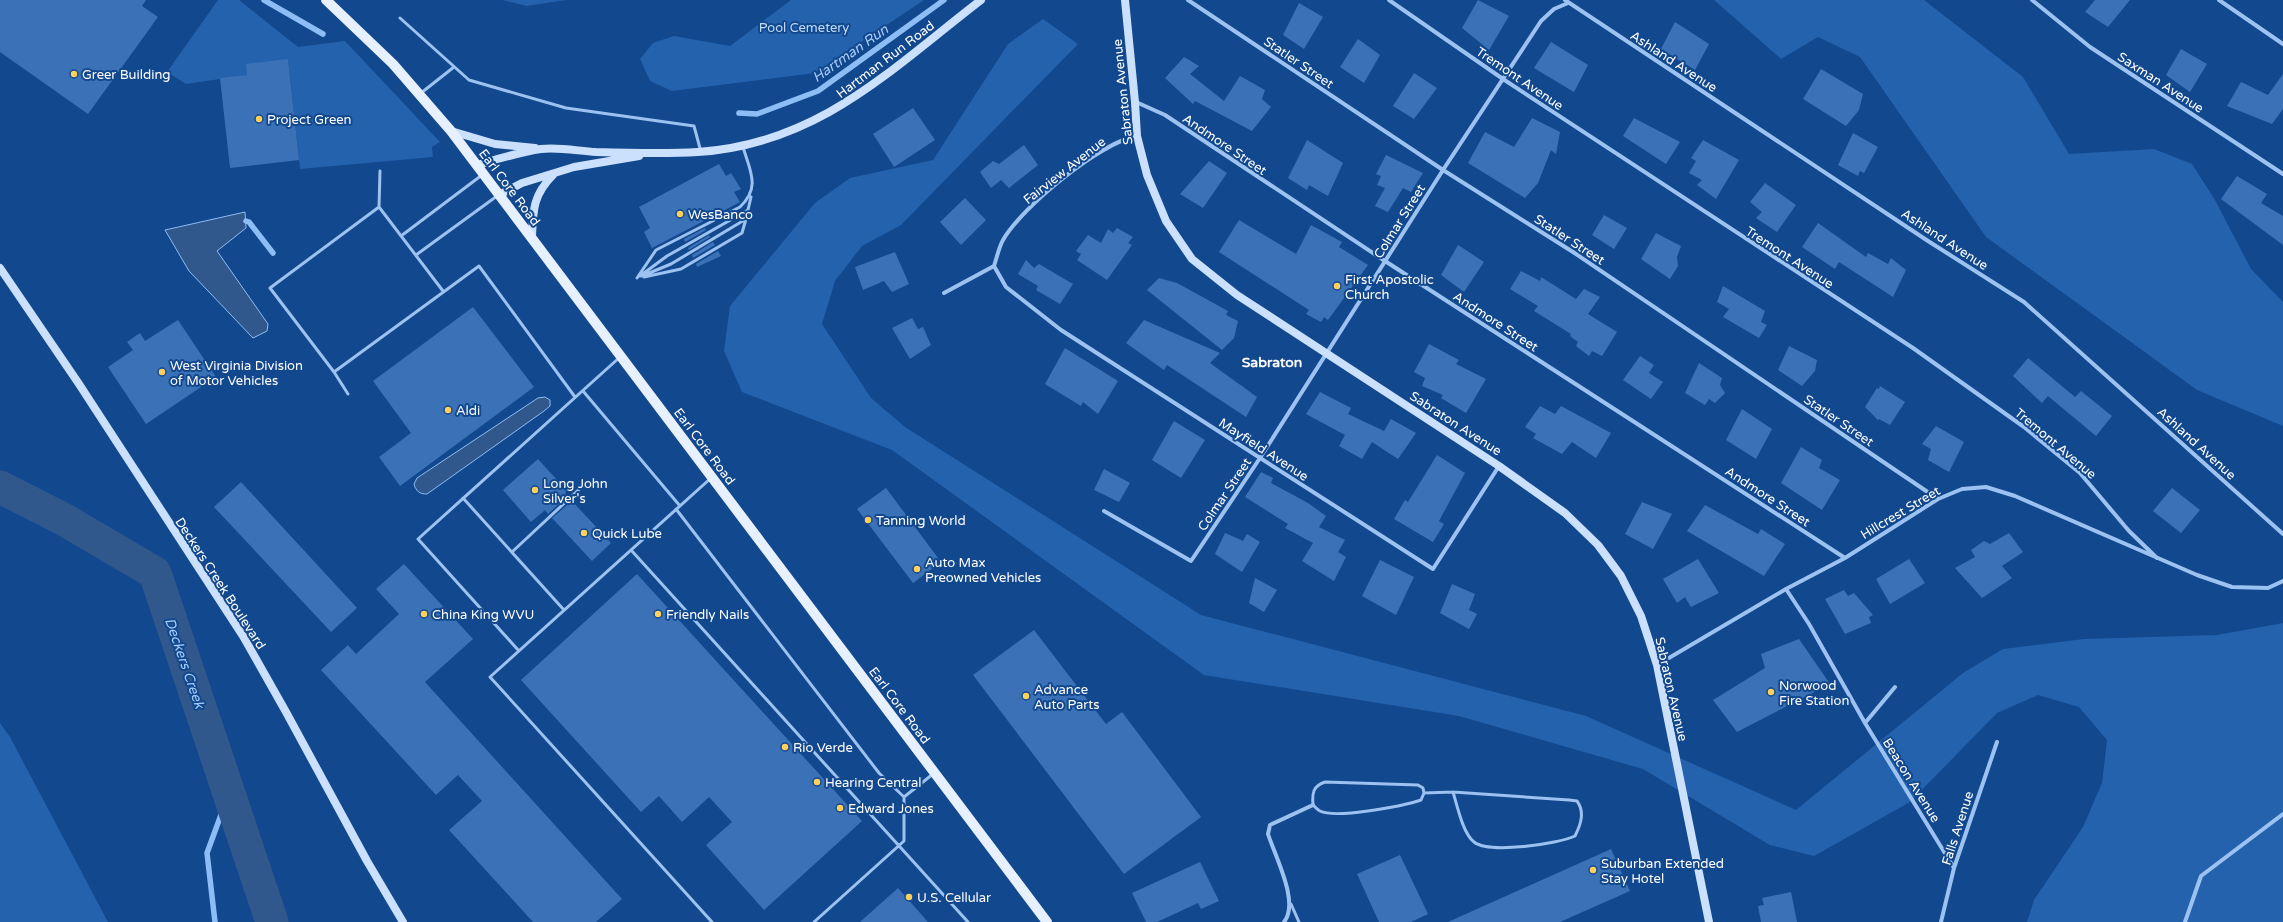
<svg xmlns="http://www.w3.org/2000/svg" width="2283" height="922" font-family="'Varela Round',sans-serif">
  <rect width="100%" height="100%" fill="#12488e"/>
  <path fill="#2462ad" d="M218,0H239L298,47L345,41L440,142L432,147L433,157L300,169L288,59L247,75L186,84L167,72Z
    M503,0H566L527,6Z
    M791,0H924L815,73L672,91L650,81L640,59L653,43L674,36L730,46Z
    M1714,0H1924L2023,77L2069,154L2154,149L2192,164L2215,200L2251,269L2283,302V426L2197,390L1986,237L1860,57L1818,37L1781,59Z
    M1043,19L1078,44L901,225L862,246L835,281L822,324L871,398L905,427L1201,615L1586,716L1796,810L1963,673L2003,649L2084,639L2217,635L2283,623V922H2027L2034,900L2083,827L2102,783L2107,740L2079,707L2038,695L1997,713L1910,802L1814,856L1770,845L1643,769L1459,716L1204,675L892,450L742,392L724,351L730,306L815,203L850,178L933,160L1008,44Z
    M0,723L10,737L108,922H0Z"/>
  <path fill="#30588c" stroke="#8dbdf5" d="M245,212L246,228L217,251L268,324L267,331L253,338L189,271L165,230Z
    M545,397L550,400V406L544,411L427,494C419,494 416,491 414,484L417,478L538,398Z"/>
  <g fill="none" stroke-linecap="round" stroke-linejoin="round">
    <path stroke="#8dbdf5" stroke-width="5.5" d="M264,0L323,34
      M739,113L757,114L818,91L944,0
      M246,221L249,222L273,253
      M215,922L207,853L229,793"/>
    <path stroke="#30588c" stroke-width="33" d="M0,487L65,520L155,573L272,922"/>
  </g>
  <path fill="#3b72b7" d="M0,0H146L142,6L158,17L88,114L0,52Z
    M1478,0L1509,16L1489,50L1462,28Z
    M2095,0H2130L2108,27L2085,12Z
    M1299,3L1323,17L1304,49L1283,35Z
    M1675,22L1709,44L1695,70L1661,49Z
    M1358,39L1380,55L1364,83L1340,67Z
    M1551,42L1588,65L1574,92L1534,68Z
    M2181,49L2207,64L2190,92L2166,75Z
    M1184,57L1199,66L1190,74L1224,101L1240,76L1265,90L1262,99L1271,107L1252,131L1195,101L1193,104L1165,78Z
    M288,59L299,160L230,168L220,78L247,75L246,64Z
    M1821,69L1863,94L1859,110L1846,126L1803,99Z
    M1414,73L1437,88L1414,119L1393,106Z
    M2283,74V109L2272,124L2227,106L2241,82L2268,95Z
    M913,108L935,140L894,167L873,134Z
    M1532,118L1560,132L1556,154L1551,150L1538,183L1525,198L1468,163L1485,132L1514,147Z
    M1634,118L1680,142L1666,164L1623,136Z
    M1853,133L1878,147L1864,173L1860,171L1858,176L1838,165Z
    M1307,140L1343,163L1328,196L1309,185L1307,190L1288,178Z
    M1703,140L1739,160L1716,199L1697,185L1702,180L1689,173L1696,161L1691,158Z
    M1024,145L1038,165L1009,188L1001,180L991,188L980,172L993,161L999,164Z
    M1386,155L1423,173L1411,192L1403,188L1388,212L1375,206L1385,188L1377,185L1381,176L1376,174Z
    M1209,161L1227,173L1203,208L1180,194Z
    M719,164L726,176L731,173L741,189L734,192L740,202L652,248L644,232L650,228L639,207Z
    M2237,176L2267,194L2261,203L2283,216V245L2221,199Z
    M1765,183L1796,205L1777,232L1756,218L1762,212L1750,202Z
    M965,198L986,220L961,245L940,222Z
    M1604,215L1627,228L1614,249L1592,235Z
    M1239,220L1296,254L1311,225L1342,242L1339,247L1368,265L1328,320L1324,317L1321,322L1306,314L1309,310L1219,252Z
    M1818,223L1866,257L1868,253L1888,264L1891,258L1906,270L1893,297L1839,262L1835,269L1802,247Z
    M705,228L706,230L685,242L684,239Z
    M1117,228L1133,237L1128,243L1132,245L1107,280L1077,260L1081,254L1076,251L1088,235L1101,243L1108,229L1113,233Z
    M1656,233L1681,246L1677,257L1678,266L1670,279L1641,259Z
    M709,235L710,237L689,250L688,248Z
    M713,242L715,245L693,258L692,255Z
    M1458,245L1484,262L1464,292L1441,275Z
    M718,251L721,256L697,267L696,264Z
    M895,252L909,284L892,292L884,281L863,290L855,267Z
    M1026,260L1034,268L1039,264L1073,284L1060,304L1036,290L1038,286L1018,274Z
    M1521,271L1540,281L1541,277L1576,299L1584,289L1600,297L1588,314L1617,332L1602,356L1592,351L1589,356L1576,346L1578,342L1570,336L1571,334L1534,311L1538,306L1510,289Z
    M1159,278L1177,283L1228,311L1226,315L1238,321L1234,338L1222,350L1147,290Z
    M1723,286L1765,311L1761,322L1767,325L1759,338L1723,317L1729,309L1717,302Z
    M473,307L534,387L400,486L379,457L411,433L373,381Z
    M912,318L918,329L923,327L931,345L910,359L892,328Z
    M178,320L216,377L146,424L108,367L133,350L127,342L140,333L145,341Z
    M1144,320L1220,353L1210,363L1257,397L1246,417L1167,365L1164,370L1126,343Z
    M1429,344L1459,360L1456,364L1486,379L1466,413L1441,398L1443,395L1422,386L1425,378L1414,372Z
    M1789,346L1817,360L1815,371L1802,386L1778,370Z
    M1065,348L1118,381L1098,414L1083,402L1081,406L1045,384Z
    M1640,356L1654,365L1649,373L1663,382L1651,399L1623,380Z
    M2028,358L2075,397L2081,391L2112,416L2096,436L2048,396L2042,403L2013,376Z
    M1699,363L1722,378L1720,385L1725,393L1715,403L1709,399L1705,405L1685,393Z
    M1880,386L1905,402L1890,425L1879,419L1878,420L1865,407L1877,388L1879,389Z
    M1320,392L1351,408L1348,414L1384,431L1391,419L1416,433L1398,459L1372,442L1362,459L1339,446L1345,435L1306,414Z
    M1540,406L1555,414L1561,406L1611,433L1596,458L1572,442L1562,454L1533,438L1536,434L1525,427Z
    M1742,409L1772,429L1756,459L1726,440Z
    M1174,421L1205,440L1181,478L1152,460Z
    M1936,426L1964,442L1949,472L1928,460L1931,449L1922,444Z
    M1801,447L1822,460L1819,468L1840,480L1822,510L1781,483Z
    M1437,455L1465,473L1439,521L1444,524L1433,542L1394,519L1405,500L1408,502Z
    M538,459L567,491L565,493L567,496L548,514L545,510L531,522L503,490Z
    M1104,469L1130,483L1119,502L1094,490Z
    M1261,472L1273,478L1271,483L1308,503L1326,516L1319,527L1345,540L1338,552L1346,557L1334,581L1302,561L1313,543L1285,528L1288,524L1245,497Z
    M241,482L357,608L331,632L214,507Z
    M886,488L941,562L913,583L857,509Z
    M2172,488L2200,510L2181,533L2153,511Z
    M572,501L611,543L592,561L552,518Z
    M1642,502L1672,514L1653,549L1625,534Z
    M1705,505L1758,534L1761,529L1785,544L1764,576L1687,531Z
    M1225,533L1243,541L1247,534L1260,542L1242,572L1215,554Z
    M2009,533L2023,552L2002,566L2012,578L1982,598L1955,568L1975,557L1971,550L1984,541L1990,544Z
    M1698,559L1719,593L1691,607L1685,597L1677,603L1663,579Z
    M1909,559L1925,583L1890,604L1876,579Z
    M1380,560L1414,577L1396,615L1362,596Z
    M404,564L473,639L425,682L622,899L596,922H533L449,830L482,801L458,775L436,795L321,670L348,645L356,654L399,614L376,589Z
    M637,574L862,821L764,910L706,845L732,822L709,797L682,822L659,796L641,812L521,680Z
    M1255,578L1277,590L1264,612L1249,603Z
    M1452,584L1475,594L1469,610L1477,614L1469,629L1440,613Z
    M1844,590L1848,596L1854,593L1873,615L1869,617L1871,623L1845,634L1825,599Z
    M1034,630L1106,724L1122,712L1201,817L1124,874L973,675Z
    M1799,639L1830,684L1737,732L1713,700L1765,668L1761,654Z
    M1611,849L1630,891L1560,922H1448Z
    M1400,855L1428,914L1411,922H1379L1357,874Z
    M1200,862L1219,901L1201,909L1198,903L1157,922H1146L1132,893Z
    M898,888L928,922H860Z
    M1791,892L1797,922H1761L1758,906L1764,905L1762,898Z"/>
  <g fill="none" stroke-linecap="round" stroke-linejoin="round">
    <path stroke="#9cc2f1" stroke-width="3" d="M400,18L469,80L566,108L694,126L701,152
      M421,93L454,67
      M380,171L379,207L443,291
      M379,207L270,288L334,372L479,266L575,397
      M401,236L482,175
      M416,255L497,196
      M640,276L667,256L748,210L751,197
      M642,276L671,264L746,219L748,210
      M644,277L681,269L742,233L746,219
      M637,278L656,250L740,207C761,187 750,171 743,147
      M334,372L348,394
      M583,391L680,506
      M711,478L490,677L712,922
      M463,498L564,610
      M676,509L879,773L904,797
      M631,550L968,922
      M512,552L587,482
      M519,651L418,539L620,357
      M1325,782L1418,785L1423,788L1424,793L1421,800C1403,806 1336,819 1320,811C1318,810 1315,807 1313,805C1312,793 1313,786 1325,782Z
      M1424,793L1453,792L1569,800L1577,801C1585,812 1581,824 1575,836C1558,844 1489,854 1474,842C1463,834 1457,805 1453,792
      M1291,904L1299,922
      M814,922L904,841V797L933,774"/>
    <path stroke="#9cc2f1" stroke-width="4" d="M1188,0L1443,170L1573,252L1938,499
      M1389,0L1503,79L1913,348L2024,427L2080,473L2129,531L2157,558
      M1565,0L1928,241L2024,302L2283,534
      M2032,0L2090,47L2283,174
      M2219,0L2283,44
      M1136,102L1165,115L1385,261L1845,558
      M994,266L1006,287L1061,330L1433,569L1499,466
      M944,293L994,266C997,257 999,247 1003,240C1023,206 1099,143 1137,136
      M1104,511L1191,561L1260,458L1443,170L1541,21L1554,9L1568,3
      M1786,589L1809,624L1865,723L1954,868
      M1657,665L1786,589L1845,558L1938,499L1962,489L1986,487L2015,496L2197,575L2232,587L2268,588L2283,581
      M1865,723L1895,687
      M1284,922C1300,903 1275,856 1268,834L1270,825L1313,805
      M1941,922L1954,868L1997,742
      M2185,922L2201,876L2283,814"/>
    <path stroke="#cae0fc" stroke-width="8" d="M1125,0L1135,102L1137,136L1147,175L1166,221L1192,259L1237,295L1499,466L1565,513L1598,545L1621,576L1641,616L1657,665L1709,922
      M451,131L495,144L535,148
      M477,165C498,159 520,152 541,149C559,147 578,151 596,152C630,153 665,154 698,152C819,144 891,69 981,0
      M499,195L522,183L574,167L639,156
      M532,237C533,210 533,195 553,175
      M0,268L79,384L243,636L286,712L367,861L403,922"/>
    <path stroke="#e6f0ff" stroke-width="10" d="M326,0L393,64L451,131L1047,922"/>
  </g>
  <g fill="#ffd05c" stroke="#12488e" stroke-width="1.5">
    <circle cx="74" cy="74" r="4"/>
    <circle cx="259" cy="119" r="4"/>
    <circle cx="680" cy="214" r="4"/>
    <circle cx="1337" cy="286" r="4"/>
    <circle cx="162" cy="372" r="4"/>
    <circle cx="448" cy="410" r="4"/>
    <circle cx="535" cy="490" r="4"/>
    <circle cx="868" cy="520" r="4"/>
    <circle cx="584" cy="533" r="4"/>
    <circle cx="917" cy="569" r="4"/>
    <circle cx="424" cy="614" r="4"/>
    <circle cx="658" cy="614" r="4"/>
    <circle cx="1771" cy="692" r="4"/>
    <circle cx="1026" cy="696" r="4"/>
    <circle cx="785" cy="747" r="4"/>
    <circle cx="817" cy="782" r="4"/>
    <circle cx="840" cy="808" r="4"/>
    <circle cx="1593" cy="870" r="4"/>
    <circle cx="909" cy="897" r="4"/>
  </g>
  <g text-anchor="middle" stroke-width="4" stroke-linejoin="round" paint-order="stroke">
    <g font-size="13" fill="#c2ddfd" stroke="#12488e">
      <text x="804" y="32">Pool Cemetery</text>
    </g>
    <g font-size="13" fill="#fff" stroke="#12488e">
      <text transform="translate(885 59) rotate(-37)" y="5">Hartman Run Road</text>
      <text transform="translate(1674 61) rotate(33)" y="5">Ashland Avenue</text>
      <text transform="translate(1299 62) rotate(34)" y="5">Statler Street</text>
      <text transform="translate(1520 78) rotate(34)" y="5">Tremont Avenue</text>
      <text transform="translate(2161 82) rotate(33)" y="5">Saxman Avenue</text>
      <text transform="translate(1122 92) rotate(-96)" y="5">Sabraton Avenue</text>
      <text transform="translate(1225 144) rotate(34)" y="5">Andmore Street</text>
      <text transform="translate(1064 170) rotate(-38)" y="5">Fairview Avenue</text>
      <text transform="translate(510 187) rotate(53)" y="5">Earl Core Road</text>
      <text transform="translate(1399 221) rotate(-58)" y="5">Colmar Street</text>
      <text transform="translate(1570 239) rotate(33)" y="5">Statler Street</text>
      <text transform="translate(1945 239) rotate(33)" y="5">Ashland Avenue</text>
      <text transform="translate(1790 257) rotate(33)" y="5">Tremont Avenue</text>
      <text transform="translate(1496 321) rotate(33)" y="5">Andmore Street</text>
      <text transform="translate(1839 420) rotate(34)" y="5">Statler Street</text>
      <text transform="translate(1456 423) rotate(33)" y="5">Sabraton Avenue</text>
      <text transform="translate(2056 443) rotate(40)" y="5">Tremont Avenue</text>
      <text transform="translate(2197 443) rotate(42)" y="5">Ashland Avenue</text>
      <text transform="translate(705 446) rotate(53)" y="5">Earl Core Road</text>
      <text transform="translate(1264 449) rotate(33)" y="5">Mayfield Avenue</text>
      <text transform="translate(1224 494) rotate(-56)" y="5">Colmar Street</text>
      <text transform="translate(1768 496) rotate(33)" y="5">Andmore Street</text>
      <text transform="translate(1900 512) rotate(-31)" y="5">Hillcrest Street</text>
      <text transform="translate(221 583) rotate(57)" y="5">Deckers Creek Boulevard</text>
      <text transform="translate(1672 689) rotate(77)" y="5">Sabraton Avenue</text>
      <text transform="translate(900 705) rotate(53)" y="5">Earl Core Road</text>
      <text transform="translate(1912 780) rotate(58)" y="5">Beacon Avenue</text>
      <text transform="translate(1957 828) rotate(-72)" y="5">Falls Avenue</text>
    </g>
    <g font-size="13" fill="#fff" stroke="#12488e" text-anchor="start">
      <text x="82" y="79">Greer Building</text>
      <text x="267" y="124">Project Green</text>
      <text x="688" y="219">WesBanco</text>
      <text x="1345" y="284">First Apostolic<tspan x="1345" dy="15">Church</tspan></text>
      <text x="170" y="370">West Virginia Division<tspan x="170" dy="15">of Motor Vehicles</tspan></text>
      <text x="456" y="415">Aldi</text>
      <text x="543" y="488">Long John<tspan x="543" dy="15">Silver's</tspan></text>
      <text x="876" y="525">Tanning World</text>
      <text x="592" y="538">Quick Lube</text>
      <text x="925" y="567">Auto Max<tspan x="925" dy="15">Preowned Vehicles</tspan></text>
      <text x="432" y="619">China King WVU</text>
      <text x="666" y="619">Friendly Nails</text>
      <text x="1779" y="690">Norwood<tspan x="1779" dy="15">Fire Station</tspan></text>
      <text x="1034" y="694">Advance<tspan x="1034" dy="15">Auto Parts</tspan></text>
      <text x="793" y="752">Rio Verde</text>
      <text x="825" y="787">Hearing Central</text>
      <text x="848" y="813">Edward Jones</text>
      <text x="1601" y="868">Suburban Extended<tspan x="1601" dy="15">Stay Hotel</tspan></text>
      <text x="917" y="902">U.S. Cellular</text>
    </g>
    <g font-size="14" font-style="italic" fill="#a7ccf9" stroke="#12488e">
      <text transform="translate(850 53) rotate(-35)" y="5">Hartman Run</text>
      <text transform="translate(185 663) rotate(71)" y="5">Deckers Creek</text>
    </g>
    <g font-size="14" font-weight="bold" fill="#fff" stroke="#12488e">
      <text x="1272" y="367">Sabraton</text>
    </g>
  </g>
</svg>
